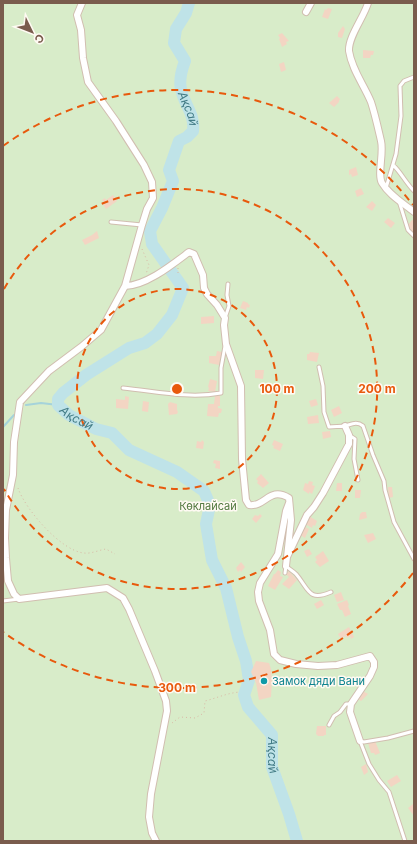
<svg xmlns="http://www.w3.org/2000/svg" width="417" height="844" font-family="Inter,sans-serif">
  <rect width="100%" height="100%" fill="#fdf6ec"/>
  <path fill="#d8ecc9" d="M3,3H414V841H3Z"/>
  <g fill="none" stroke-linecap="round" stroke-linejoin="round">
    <path stroke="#a5d3da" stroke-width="2" d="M26,405L41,403L58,405
      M3,427L14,415"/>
    <path stroke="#bfe3e8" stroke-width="12" id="s1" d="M189,3L186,13L176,29L174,43L185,61C182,69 179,81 181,89C184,105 195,113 193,131L187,137L179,141L169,170L173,181L162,208L150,231L152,244L183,288L172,315L157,334L145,343L129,348L86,375L63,393L58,399V405L69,415L96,429L112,433L129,450L177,472L204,491L210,505L206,524L212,560L226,588L238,637L246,661L249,680L244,695L248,707L272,735V767L289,814L297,841"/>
  </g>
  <path fill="#f3d5c3" d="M328,8L332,9L328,19L322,17L325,9L326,10Z
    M343,26L345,29L342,38L338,37V33Z
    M282,33L289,41L286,42L287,44L282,47L279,39L280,38L278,35Z
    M363,50L374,51L373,55H371L370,58H363Z
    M284,62L286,70L281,72L279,64Z
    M337,96L340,99L339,101V102L334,107L329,103Z
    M356,167L358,175L352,177L351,174L349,175V170Z
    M361,188L364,194L357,197L355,191Z
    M113,195L117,201L106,209L102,203L104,202L102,200L105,198L106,200Z
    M372,201L376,205L372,211L366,207Z
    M388,218L395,223L391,228L384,222Z
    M412,220H414V230L412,232L408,225Z
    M97,231L99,238L85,245L82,240L92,235Z
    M243,301L248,303V304L250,305L249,308L247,307L246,310L240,308Z
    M214,316V323L201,324V317Z
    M217,351L222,352L219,365L209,363V356H216Z
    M310,352L319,353L317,362L307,360V354H309Z
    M255,370H264L263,379L255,378Z
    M210,379L217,381L215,392L208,391L209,388L208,387Z
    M125,396L129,397L128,409L116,408V399L125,400Z
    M215,396H220V406H218V408L222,409L221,413H219L218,417L207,416L208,404H214Z
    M316,399L318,405L311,407L309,401Z
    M143,401L149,402L148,412L142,411Z
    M170,402L177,404V410L178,412L177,414L169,415L168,404Z
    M339,406L342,413L334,417L331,410Z
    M318,415L319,423L308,424L307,417Z
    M330,431L331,437L323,439L322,432Z
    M202,440L204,442L203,449L196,448L197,441L201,442Z
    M274,440L283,444L280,451L273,448L274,446L272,445Z
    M214,460L220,461V469L215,468L216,464L213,463Z
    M261,474L269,483L263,488L257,483L258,481L256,479Z
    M309,481L313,482L312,485L315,486L312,494L309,492V494L303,490L305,483L308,484Z
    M337,483H342V491H336Z
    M388,487H392L393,497L389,498Z
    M355,490H361L360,498H355Z
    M362,512H366L367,518L359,520L360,514Z
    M260,514L262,516L256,523L252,519L255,515L258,516Z
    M309,516L317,521L315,526L313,525L312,528L304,523Z
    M305,527L309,529L305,538L300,535L304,528Z
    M373,533L376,539L368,543L364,535Z
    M309,549L312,554L307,557L304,551Z
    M323,551L329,561L320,567L315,562L317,560L315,557Z
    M241,562L245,567L241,572L240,570L238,572L236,568Z
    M278,570L281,572L280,576L283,577L275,590L268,586L274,574H275Z
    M289,571L297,580L289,589L282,584L289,577L286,574Z
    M341,592L344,600L337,602L334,595Z
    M321,600L324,605L317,609L314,604Z
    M347,600L349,605L348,606L351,614L345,617L342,610H340L337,604Z
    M349,627L354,637L351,639L350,636L347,638L346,636L341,639L338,634Z
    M256,661L269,663L271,669L272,680L271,697L259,700L256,683L251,672Z
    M363,691L368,694L361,701L357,698Z
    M317,726H326V735H324V736H318L316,734Z
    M375,741L380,753L375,755L374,753H371L368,743Z
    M366,764L368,772L364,775L361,767Z
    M397,775L401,781L391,787L387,781Z
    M413,804L414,805V816L408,808Z"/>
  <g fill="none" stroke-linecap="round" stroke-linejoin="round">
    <defs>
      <path id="service" d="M393,165C400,171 406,183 414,191
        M386,188L396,154L401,116L400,86L404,81L414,77
        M399,201L408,230L414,236
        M111,222L142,225
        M225,318L229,306L227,295L228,284
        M319,367L323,386L324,412L329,427C334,426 340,427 345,426C352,424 357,421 363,426L373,455L384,481L385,490L394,522L414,559
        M123,388C155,391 188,399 221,393V368L225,346
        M349,435L355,439L354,459L358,480
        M285,573L286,566C289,569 293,571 296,574C309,589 308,602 331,592
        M3,601L19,599
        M329,725L334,716L340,712L346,704H351
        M405,841L389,792L379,780L369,764L360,741L364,742L388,738L414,731"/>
      <path id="minor" d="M82,3L77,15L81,30L83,58L88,82L116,121L144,165L152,182L153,198L147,209L142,225L125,286L101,330L81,347L49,371L20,402L14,442L13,475L6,510L5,538L6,558L8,581L14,594L19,599L107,588L123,598L129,609L155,671L166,701L167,711L151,794L149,817L152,833L156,841
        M368,3C364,17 348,37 349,51C352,70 364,85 371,102C375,114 378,128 381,141C384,153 377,175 382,183C389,195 403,203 414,212
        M306,12L311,3
        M125,286C146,286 173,264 189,252L194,254L203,275L204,288L207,294L217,305L225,318L224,325L226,344L241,386L242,459L246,500L249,505C266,507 269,486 289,498L291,520L287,557
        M289,503L286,511L278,554L260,583L258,592L259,601L270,630L274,654L280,660L296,664L318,666L337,665L370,656L374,662V667L370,676L351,704L350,712L360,741
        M286,566L287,557L307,515L314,507L323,493L349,444V435L345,426"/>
    </defs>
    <use href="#service" stroke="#d1beb0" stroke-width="5"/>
    <use href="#minor" stroke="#d1beb0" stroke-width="8"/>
    <path stroke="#d9b8a5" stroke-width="1" stroke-dasharray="1 3" stroke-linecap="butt" d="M142,249L149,265L146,274
      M178,268V273
      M18,488C25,509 61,551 84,553C91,554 99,550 106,549L115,554
      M172,723L180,717L195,718L204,713L205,701C217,698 227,693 240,692"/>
    <use href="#service" stroke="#fff" stroke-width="3"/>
    <use href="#minor" stroke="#fff" stroke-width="6"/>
  </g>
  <g fill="none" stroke="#e8590c" stroke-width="2" stroke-dasharray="7 5">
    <circle cx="177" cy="389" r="100"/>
    <path d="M4 289A200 200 0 1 1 4 489"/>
    <path d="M413 573A299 299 0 0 1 3 632M3 146A299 299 0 0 1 413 205"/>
  </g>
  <circle fill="#0f9aa8" stroke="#fffaf3" stroke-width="1.5" cx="264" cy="681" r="4"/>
  <g text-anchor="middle" stroke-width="3" stroke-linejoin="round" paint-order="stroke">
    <g font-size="11" fill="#537a41" stroke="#fffaf3">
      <text x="208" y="510">Көклайсай</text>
    </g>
    <g font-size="11" fill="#0d838f" stroke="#fffaf3" text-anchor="start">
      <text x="272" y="685">Замок дяди Вани</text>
    </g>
    <g font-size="12" font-style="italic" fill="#437c86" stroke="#fffaf3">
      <text dy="4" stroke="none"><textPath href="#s1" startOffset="114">Ақсай</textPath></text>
      <text dy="4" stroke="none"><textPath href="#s1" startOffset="521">Ақсай</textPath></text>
      <text dy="4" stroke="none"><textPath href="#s1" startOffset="953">Ақсай</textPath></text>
    </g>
  </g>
  <circle cx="177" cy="389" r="6" fill="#e8590c" stroke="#fffaf3" stroke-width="2"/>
  <g font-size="12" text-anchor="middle" font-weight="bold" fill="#e8590c" stroke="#fffaf3" stroke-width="3" stroke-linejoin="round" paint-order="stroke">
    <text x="277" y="393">100 m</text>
    <text x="377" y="393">200 m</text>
    <text x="177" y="692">300 m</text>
  </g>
  <rect width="417" height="844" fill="none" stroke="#7a5c4d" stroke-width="8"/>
  <g transform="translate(32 32) rotate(133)" stroke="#fffaf3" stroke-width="3" paint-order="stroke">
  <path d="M0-3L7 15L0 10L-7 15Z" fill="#7a5c4d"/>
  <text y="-6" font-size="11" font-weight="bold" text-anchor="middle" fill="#7a5c4d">С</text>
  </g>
</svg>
